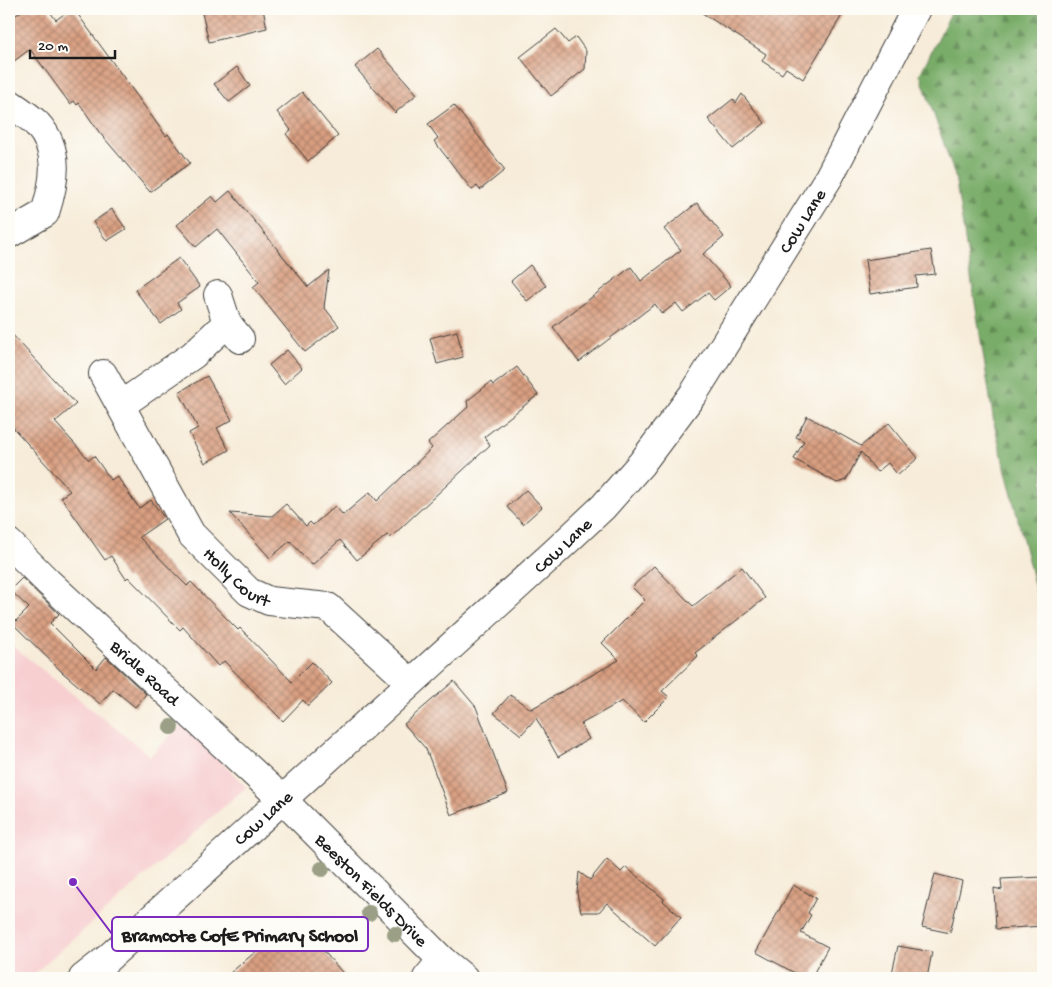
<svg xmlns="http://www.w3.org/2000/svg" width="1052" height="987" font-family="'Gochi Hand',sans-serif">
  <defs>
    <pattern id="forest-firs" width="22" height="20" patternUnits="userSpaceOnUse" patternTransform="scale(1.25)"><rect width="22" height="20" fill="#78ac68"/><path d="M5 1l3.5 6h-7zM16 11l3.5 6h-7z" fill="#628b55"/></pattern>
    <pattern id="building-cross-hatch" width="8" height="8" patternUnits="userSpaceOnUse" patternTransform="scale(1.25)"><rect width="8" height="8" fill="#d99f81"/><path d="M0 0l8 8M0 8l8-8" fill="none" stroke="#af8169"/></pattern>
  </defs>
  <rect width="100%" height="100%" fill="#fdfcf7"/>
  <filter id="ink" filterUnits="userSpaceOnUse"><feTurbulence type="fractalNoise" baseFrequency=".02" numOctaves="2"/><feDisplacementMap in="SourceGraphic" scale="10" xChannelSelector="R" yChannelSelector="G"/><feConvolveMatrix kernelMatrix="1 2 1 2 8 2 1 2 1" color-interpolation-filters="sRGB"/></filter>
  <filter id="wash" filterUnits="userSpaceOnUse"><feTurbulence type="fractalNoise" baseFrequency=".0096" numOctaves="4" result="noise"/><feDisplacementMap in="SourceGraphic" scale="20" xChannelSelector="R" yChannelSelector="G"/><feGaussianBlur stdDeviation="1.12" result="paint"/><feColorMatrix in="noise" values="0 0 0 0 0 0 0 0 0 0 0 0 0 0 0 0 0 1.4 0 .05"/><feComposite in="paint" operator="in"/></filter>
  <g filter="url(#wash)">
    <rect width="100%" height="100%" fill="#f7ecd9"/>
    <path fill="#f7cfd1" d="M9,643L150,756L183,723L246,787L29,978H9Z"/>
    <path fill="url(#forest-firs)" stroke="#4a6442" d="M953,9H1043V620L994,423L955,176L920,74Z"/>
    <g id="blocks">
      <path fill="url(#building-cross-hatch)" d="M24,9H48L56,20L71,9H74L166,136L168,134L190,163L150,192L99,132L79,103L77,105L74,101L70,104L30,49L9,65V20Z
        M201,9H263L267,28L209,42Z
        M696,9H846L803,79L786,68L782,74L762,61L766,54Z
        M556,29L568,43L576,37L586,51L585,69L551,96L520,57Z
        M377,49L417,94L395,113L355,67Z
        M237,67L250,86L229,102L214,84Z
        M302,92L338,136L308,161L286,134L291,130L277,112Z
        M742,94L765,123L733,149L708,119L733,99L736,103Z
        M454,105L505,170L480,190L477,186L472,190L434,141L438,138L428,124Z
        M230,191L308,287L329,270L324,307L339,326L305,352L253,287L259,282L217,229L196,247L177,225L212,196L217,202Z
        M697,203L724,237L703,254L731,286L714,300L708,293L683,312L676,303L662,314L655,304L579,362L553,327L631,267L641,281L681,250L664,229Z
        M112,209L126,229L107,241L93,222Z
        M931,250L935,274L916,276L917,287L870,294L865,260Z
        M179,258L200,287L177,303L181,309L161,324L135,290Z
        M530,265L546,286L527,301L511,281Z
        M9,331L76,404L55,422L89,460L94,456L111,480L117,476L139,508L151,500L165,519L139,537L187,586L191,582L238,630L240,628L292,682L312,662L332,683L308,706L303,700L283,721L224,661L218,666L183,627L180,630L128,577L126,579L111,556L105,560L61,497L70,491L9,423Z
        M457,331L463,357L437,364L430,338Z
        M287,350L302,368L284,384L269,365Z
        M517,367L538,395L484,437L490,445L390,538L387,535L357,560L340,540L312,565L290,541L270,558L230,513L272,516L286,504L306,526L310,522L313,525L335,506L343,515L370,492L377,501L432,448L428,443L468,407L467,401L491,382L493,385Z
        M207,376L232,420L217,428L229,450L205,463L189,433L198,428L179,392Z
        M807,416L861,446L889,423L918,458L898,475L888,463L877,472L861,452L846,480L837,483L794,459L804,441L796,437Z
        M526,490L542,507L523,524L507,507Z
        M654,566L693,606L742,567L765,598L695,653L698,656L662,691L669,697L644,722L622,701L581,724L589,739L558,757L536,718L521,735L494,713L510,695L531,709L619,660L602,643L645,600L632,587Z
        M22,578L59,614L50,623L96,669L106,657L146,694L135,707L113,689L100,704L62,672L13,624L29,608L10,590Z
        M454,681L476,707L508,793L451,815L426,749L404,724Z
        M607,859L621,872L626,867L664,899L663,901L681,917L655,946L607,903L599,912H581L577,893L579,872L590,880Z
        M935,874L962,881L950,933L922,927Z
        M1043,877V926L996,929L994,888L1002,890L1001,879Z
        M793,885L816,898L808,913L811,915L801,933L828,947L811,978H804L756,952Z
        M294,920L307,936L309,934L347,978H224Z
        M898,946L932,952L927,978H891Z"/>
    </g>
  </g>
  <g filter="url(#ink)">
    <use href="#blocks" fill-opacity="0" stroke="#3d3b38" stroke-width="1"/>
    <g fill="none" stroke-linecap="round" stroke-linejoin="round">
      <defs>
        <g id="minor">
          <path d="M9,103C18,109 29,116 37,124C61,150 55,182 45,213L9,234"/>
          <path d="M218,295L227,323L240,339"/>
          <path id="s1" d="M103,374L191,534L249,592L269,601L328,607L410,682"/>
          <path d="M121,405L193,355L227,323"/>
          <path id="s2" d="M9,543L48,582L282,799L442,960L464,978"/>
          <path id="s3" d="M83,978L107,959L556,551L603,507L641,464L694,393L829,177L916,9"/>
          <path d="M427,978L442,960"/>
        </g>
      </defs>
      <use href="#minor" stroke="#3d3b38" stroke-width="30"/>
      <use href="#minor" stroke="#fff" stroke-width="28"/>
    </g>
    <g fill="#9a9f85">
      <circle cx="171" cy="727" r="8"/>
      <circle cx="322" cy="869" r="8"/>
      <circle cx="369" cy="913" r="8"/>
      <circle cx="395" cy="934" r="8"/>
    </g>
  </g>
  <g text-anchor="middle" stroke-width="5" stroke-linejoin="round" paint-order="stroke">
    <g font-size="18" fill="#1c1c1c" stroke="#fdfcf7">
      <text dy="6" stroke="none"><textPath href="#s3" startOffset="1051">Cow Lane</textPath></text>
      <text dy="6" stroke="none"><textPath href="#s3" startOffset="646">Cow Lane</textPath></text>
      <text dy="6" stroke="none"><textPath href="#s1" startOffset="246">Holly Court</textPath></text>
      <text dy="6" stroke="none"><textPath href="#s2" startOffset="188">Bridle Road</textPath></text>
      <text dy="6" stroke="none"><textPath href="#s3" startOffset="241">Cow Lane</textPath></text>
      <text dy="6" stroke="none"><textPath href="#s2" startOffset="502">Beeston Fields Drive</textPath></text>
    </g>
  </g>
  <path fill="none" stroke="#7b2cbf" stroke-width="2" d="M73 882L112 934"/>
  <circle fill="#7b2cbf" stroke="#fdfcf7" stroke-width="2" cx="73" cy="882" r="5"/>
  <rect fill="#fdfcf7" stroke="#7b2cbf" stroke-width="2" x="112" y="917" width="256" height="34" rx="5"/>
  <g font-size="19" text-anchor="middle" font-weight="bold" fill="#1c1c1c">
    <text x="240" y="941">Bramcote CofE Primary School</text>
  </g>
  <rect width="1052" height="987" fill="none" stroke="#fdfcf7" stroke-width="30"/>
  <path d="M30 50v8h85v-8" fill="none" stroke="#1c1c1c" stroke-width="2.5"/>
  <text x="38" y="50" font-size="15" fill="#1c1c1c" stroke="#fdfcf7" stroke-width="4" paint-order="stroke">20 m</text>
</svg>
